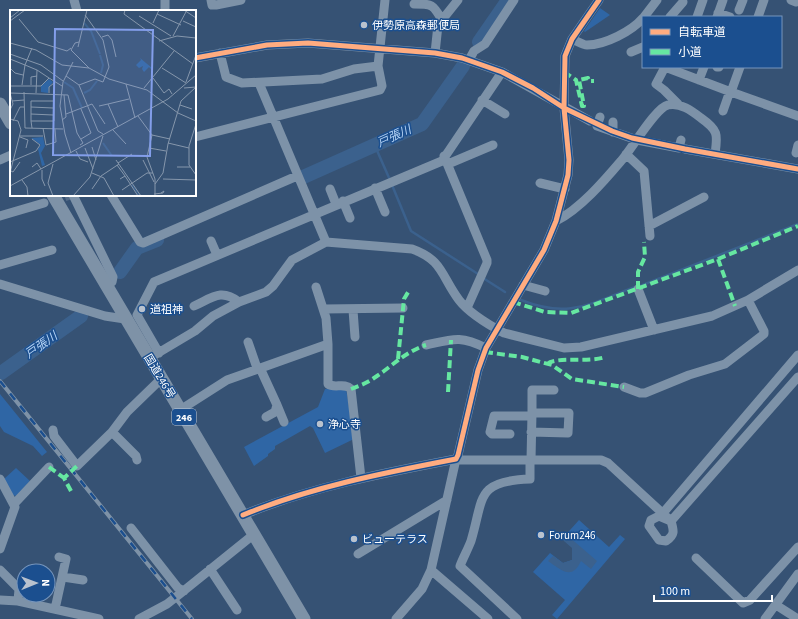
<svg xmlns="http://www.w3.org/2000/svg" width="798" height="619" font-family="'Source Sans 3','Noto Sans JP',sans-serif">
  <rect width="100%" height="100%" fill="#365274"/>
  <path fill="#2f66a5" d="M600,8L610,15L585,32L584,31Z
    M341,386L346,388L354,439L325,453L313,428L310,426L275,446V449L268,454V456L254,466L244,447L318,407L325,389Z
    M0,394L47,452L42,456L33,446L4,432L0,426Z
    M16,468L30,481L16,496L12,495L4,479Z
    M579,520L609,547L620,535L625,539L557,619L552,615L565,600L533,572L550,553L563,563L572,560V547L562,539Z"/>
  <path fill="#3b618d" d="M568,536L597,561L591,569L581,561C572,581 561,570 548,561L553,556L563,563L572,560V548L564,541Z"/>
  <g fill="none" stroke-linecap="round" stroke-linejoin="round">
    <path stroke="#3b618d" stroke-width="2.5" d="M375,146L390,180
      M392,185L411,231L478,274
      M483,278L505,292
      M640,286L798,224
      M521,300C569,319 589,304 635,287"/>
    <path stroke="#3b618d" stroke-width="14" d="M479,42L508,0
      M301,178L422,124L463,66
      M120,272L137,248L157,240
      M1,373L81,316"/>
    <path stroke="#546c89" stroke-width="9" stroke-dasharray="9 4.5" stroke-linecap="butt" d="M52,201L70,195"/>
    <path stroke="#7d92a8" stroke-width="9" d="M74,0L77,11
      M165,0V11
      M211,0L212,5H216L241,0
      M791,0L796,2
      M414,4C432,4 433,4 442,20
      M739,10L743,0
      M718,13L730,17
      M644,17L657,0
      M670,17L683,2
      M697,17L703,0
      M717,17L723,0
      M758,17L764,0
      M572,39C577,41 583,45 587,45C605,45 632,31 643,18
      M631,52L643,47
      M220,53L226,77L242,83L322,79L354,69L378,66
      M435,53L438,25L458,0
      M195,58L267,45L308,43L435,53L462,58L502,72L590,121
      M469,60L474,51L485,44L514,0
      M665,67L731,92
      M665,67L656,84L664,90L678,104
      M717,67H719
      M740,67L731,92L798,116
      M699,80L704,67
      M482,100L505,114
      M723,111L730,91
      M600,117L597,126L637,140L679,148L681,140
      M613,132V122
      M195,137L380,90L382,86L378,66L385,0
      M685,149L798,169
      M796,153L798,145
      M626,154L644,171L650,236
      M444,156L487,260V263L467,308
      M0,160L11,155
      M448,164L493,145
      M540,183L565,189
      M375,188L385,212
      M330,189L336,204
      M73,195L113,277L112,282L106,285
      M111,195L140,242L143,243L297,176
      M343,201L350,218
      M0,216L44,203
      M556,221C580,209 604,181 621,161C631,150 656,107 668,105C680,102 692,111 701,118C718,130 718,134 715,154
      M649,226L704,197
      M211,241L217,255
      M326,242L412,249C443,260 441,276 459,300C469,313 489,325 504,333L564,348L581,347L712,316L748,300L798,270
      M0,265L52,250
      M0,284L105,316L125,319
      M523,285L545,291
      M638,289L654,330
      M194,306C212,298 221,288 239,302
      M324,309L403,308
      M353,310L355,337
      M248,342L257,368
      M328,344V384C335,389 344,382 351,389L361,478
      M426,345C453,339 460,335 486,348
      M159,353L137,315L154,282L442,161L502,72
      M153,356L195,331L213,316L239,302L266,292L273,286L292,260L326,242L259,83
      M260,368L277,405L275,412L266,417
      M624,387L640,393H645L689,375L725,364L764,334V331L748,300
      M277,405L284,422
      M180,410L227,380L328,344L326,318L316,287
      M532,413V390H554
      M53,430L54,436L77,466L112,432L127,412L161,379
      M112,432L136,456L137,460
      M510,434H492L490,432L494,416H532
      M456,460H601L608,463L671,521C674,531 675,535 666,541L659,540L649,526L651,520L659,516L671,521L798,377
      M531,460L532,413H569L568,433L531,432
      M0,479L15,507L0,549
      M15,503L49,467
      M663,513L798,355
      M243,515C311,487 383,473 456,459L458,455L478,370L486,348L544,250L556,221L568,175L569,160L564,108L565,56L572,39L599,0
      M131,528L178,588L184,591
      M358,554L447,500
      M696,558L743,603L750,600L798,547
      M210,569L237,610
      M0,570L19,589L18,601
      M431,570L488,619
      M63,577L83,580
      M0,600L18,601L99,619
      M776,605L798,619
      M55,609L66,559L59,557
      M139,619L167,604L181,593L253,535
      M396,619L422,589L431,570L456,459
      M517,619L460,566C463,558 468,549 471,541C484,498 475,481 530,479V460
      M765,619L798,574"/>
    <path stroke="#7e92a7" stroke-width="13" d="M0,104L11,123
      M53,195L304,619"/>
    <defs>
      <path id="rail" d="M0,381L192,619"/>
    </defs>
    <use href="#rail" stroke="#7e92a7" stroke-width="4"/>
    <use href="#rail" stroke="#1b4f8f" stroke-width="2.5" stroke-dasharray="8" stroke-linecap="butt"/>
    <path stroke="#66e7a1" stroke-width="4" stroke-dasharray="8 4" stroke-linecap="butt" d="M564,72L576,80L582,106H584L579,80L588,78L589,81H594
      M718,259L798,226
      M638,289V272L645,257L644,242
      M513,302L545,312L571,313L718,259L735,306
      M485,352L522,357L552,365L572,379L624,387
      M398,359L404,299L410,289
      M547,364C558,356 588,363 605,357
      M351,389C359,386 367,383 374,378C391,367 405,352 426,345
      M448,392L451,340
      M49,467L64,478
      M71,491L64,478L77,466"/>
    <defs>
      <path id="cycleway" d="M195,58L267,45L308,43L435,53L462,58L502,72L533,88L564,108L612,131L632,138L685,149L798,169
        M243,515C311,487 383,473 456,459L458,455L478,370L486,348L544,250L556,221L568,175L569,160L564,108L565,56L572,39L599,0"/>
    </defs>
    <use href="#cycleway" stroke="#1b4f8f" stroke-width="8"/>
    <use href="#cycleway" stroke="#ffac80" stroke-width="5"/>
  </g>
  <g fill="#b9c2ce" stroke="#1b4f8f" stroke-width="1.5">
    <circle cx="364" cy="25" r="4"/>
    <circle cx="142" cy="309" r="4"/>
    <circle cx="320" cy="424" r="4"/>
    <circle cx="541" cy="535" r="4"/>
    <circle cx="354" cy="539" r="4"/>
  </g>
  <g text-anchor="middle" stroke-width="3" stroke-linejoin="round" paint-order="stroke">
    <rect fill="#1b4f8f" stroke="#bbcadd" stroke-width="1" x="172" y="409" width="24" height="16" rx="3"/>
    <g font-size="10" font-weight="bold" fill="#fff">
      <text x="184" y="421">246</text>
    </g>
    <g font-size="11" fill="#fff" stroke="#1b4f8f" text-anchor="start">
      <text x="372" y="29">伊勢原高森郵便局</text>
      <text x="150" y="313">道祖神</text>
      <text x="328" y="428">浄心寺</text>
      <text x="549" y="539">Forum246</text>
      <text x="362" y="543">ビューテラス</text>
    </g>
    <g font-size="11" fill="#fff" stroke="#1b4f8f">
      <text transform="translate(160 376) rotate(59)" y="4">国道246号</text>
    </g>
    <g font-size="12" font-style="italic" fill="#b5d3f5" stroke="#1b4f8f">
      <text transform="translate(394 136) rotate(-24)" y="4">戸張川</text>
      <text transform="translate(41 345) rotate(-35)" y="4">戸張川</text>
    </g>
  </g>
  <g transform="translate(10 10)">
    <rect width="186" height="186" fill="#365274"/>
    <path d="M130,48L142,58L141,59L139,57L134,62L132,59L133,56L129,58L126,55L131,50ZM39,69L43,72L39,77L38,83L31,82V76ZM33,127L35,136L31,143L35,155L32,156L28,139L31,135L21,128Z" fill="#2f66a5"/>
    <path fill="none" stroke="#3b618d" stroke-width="2" d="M74,13L81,21L90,44M90,45L93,55L91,63M54,72L63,78L72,98M74,83L80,80L87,71M93,133L102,146M122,175L130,186"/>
    <path fill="none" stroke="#8697ac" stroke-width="1" d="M115,0L114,4L183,54M174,0L186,8M147,4L171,15M129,6L161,26M0,8L10,0M9,9L28,32L57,41L61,38M0,11L15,0M173,11L186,17M143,13L149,0M163,26L177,0M92,27L98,25L102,30L106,47M149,31L167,26L186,28M69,32L65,33L61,40L79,58M0,33L26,40L52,55L79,58L99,69L116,74L125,108M68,37L77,0M22,38L15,55L27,60L26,83M0,44L31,55L53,71M0,49L15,55L12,75M0,58L5,63L13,65M152,58L176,73M27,60L39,68M56,66L69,75L88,121L93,124M143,68L154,83L159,79L162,84M176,72L186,45M116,74L137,80L168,103M21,75V67L27,66M69,75L85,69L93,72L99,57L93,30L75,5M0,76H31L39,68L52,76M134,78L164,41M174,78L186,77M14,82L15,118L53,119M0,83L58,85L67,123L73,133L70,135M0,83L3,94L0,100M39,83V77L44,73M2,91L14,90M98,94L119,89M170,95L182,99M89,96L98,94L108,117M21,97L43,98M168,103L186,111M21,104L43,105M56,104L82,94L95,114M128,106L142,125L137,147L145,169V186M0,109L8,111L11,120L0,163M52,110L56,107L54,85M3,111L10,97H14M21,111V91H43M186,114L179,136V155L186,165M22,118L21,111H44V84M33,118L36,135L46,132L45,119M103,120L116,134M142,125L160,129M10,126H33M10,127L18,130L16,138M71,129L81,123L71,99M158,133L179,138M82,137L86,150M75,138L83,159M139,138L156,141M66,141L70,149L78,152M61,143L55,124L50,96L53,72L63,52M106,150L131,186M133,150L144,172M0,152L26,141L30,135L22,129M108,153L122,144M43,154L38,173L43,186M107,155L115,166M22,157L27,153L31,159M167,157H180M32,160V169L35,176M1,161L3,162L10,152M82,163L94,168L104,186M110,169L115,166L128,186M153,169L186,170M12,170L17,177L18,186M145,174L153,163L158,134L171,91L186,77M0,176L158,89L186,65M82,179L91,166L109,154M112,180L137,163H143M144,184L153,183L154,181L151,183M63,186L80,167L93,126"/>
    <path fill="#839eea" fill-opacity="0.15" stroke="#839eea" stroke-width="2" d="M45,19L143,20L140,146L43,145Z"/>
    <rect width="186" height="186" fill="none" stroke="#fff" stroke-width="2"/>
  </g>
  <rect x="642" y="16" width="140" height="52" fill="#1b4f8f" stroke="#7695bc"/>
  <rect x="650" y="29" width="20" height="6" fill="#ffac80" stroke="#7695bc"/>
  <text x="678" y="36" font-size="12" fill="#ffffff">自転車道</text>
  <rect x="650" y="49" width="20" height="6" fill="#66e7a1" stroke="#7695bc"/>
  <text x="678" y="56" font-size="12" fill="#ffffff">小道</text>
  <g transform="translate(36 583) rotate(89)"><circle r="19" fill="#1b4f8f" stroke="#7695bc"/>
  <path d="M0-3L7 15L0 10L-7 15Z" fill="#b9c2ce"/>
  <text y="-6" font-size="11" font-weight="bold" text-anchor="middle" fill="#ffffff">N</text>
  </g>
  <path d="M654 595v6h118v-6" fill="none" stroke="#ffffff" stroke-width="2"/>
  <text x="660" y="595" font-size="12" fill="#ffffff" stroke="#1b4f8f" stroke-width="3" paint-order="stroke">100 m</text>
</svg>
